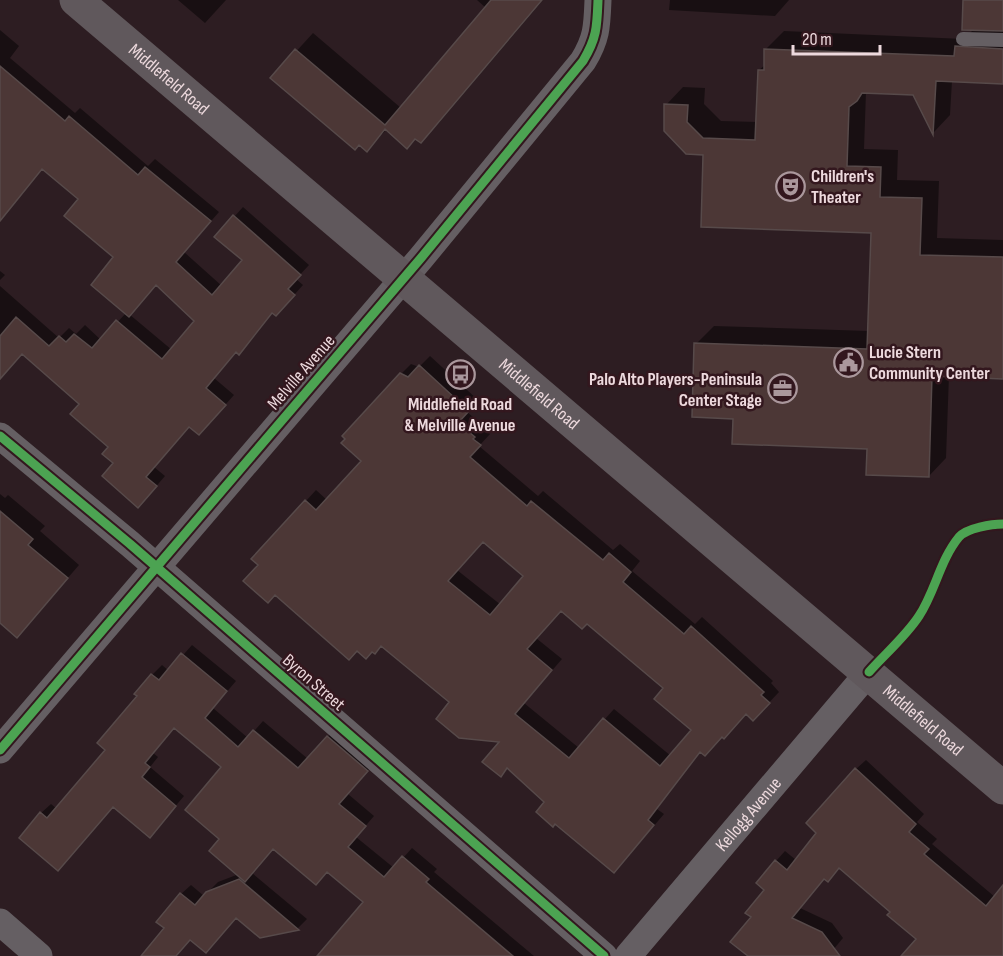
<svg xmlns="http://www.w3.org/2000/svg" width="1003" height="956" font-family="'Sofia Sans Condensed',sans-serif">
  <rect width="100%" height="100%" fill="#2d1d22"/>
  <path fill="#0007" fill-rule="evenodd" d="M178,0H226L205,23Z
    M477,0H543L438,124L421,141L416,138L387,129L367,150L272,78L313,33L401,108L486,8Z
    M670,0H789L775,16L669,10Z
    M965,0H1003V83L952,81L950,115L934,132L913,94L866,92L864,149L898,150L897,180L939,181L937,238L1003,240V377L949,375L946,458L929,476L868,448L735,417L696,344L714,326L869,331L872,231L704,153L666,105L683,87L705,88L704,104L721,121L758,122L759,70L766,64V49L784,31L964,39L974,29Z
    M0,30L19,46L10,58L75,113L80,108L148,166L155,159L219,212L184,252L222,286L244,260L216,237L243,207L309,265L296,279L303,285L285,305L273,312L248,344L237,351L214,378L234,395L208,424L190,425L154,467L165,476L147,497L116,463L110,446L81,403L23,352L0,364V286L59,338L69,328L76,334L85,325L101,340L126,313L115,257L81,199L43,168L0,220ZM156,284L196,321L172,350L129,314Z
    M0,271L5,275L0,280Z
    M430,356L478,400L467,412L484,426L483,428L490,434L479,446L538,496L543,491L613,550L620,544L640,561L632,571L695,624L702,617L773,681L771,683L779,692L763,709L746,713L723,735L701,751L657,809L664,814L624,861L546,801L508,767L500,775L502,740L451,702L381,645L253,559L316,490L327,500L363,461L401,374L411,364L419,367ZM483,540L526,576L501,605L457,570ZM561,609L588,622L665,688L693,729L671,756L614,709L579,748L524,703L562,659L536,638Z
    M0,494L5,498L8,495L45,526L40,531L79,565L29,623L0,621Z
    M192,645L236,681L213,708L248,738L263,721L308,759L337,727L376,761L348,794L374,816L356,837L394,868L412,848L437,869L434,872L534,956H332L365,902L328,870L274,848L252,873L307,919L298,928L260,937L237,917L191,938L176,956H147L166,928L181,894L191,885L204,896L218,882L239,874L221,838L223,767L175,726L153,753L158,757L150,767L184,796L150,836L113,806L67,860L41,813L51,804L57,809L107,750L139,696L136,694L152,675L162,665L169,671Z
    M866,760L924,814L917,822L937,839L932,844L995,897L1003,889V956H923L918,939L892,912L840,867L825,877L800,908L832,923L843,938L828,956H751L753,917L766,890L776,861L785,851L796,860L818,832L856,769Z"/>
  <path fill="#4c3736" stroke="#574a4a" stroke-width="1.5" fill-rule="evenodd" d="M491,0H542L421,143L415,139L407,149L385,129L367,152L359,145L355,150L270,78L295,49L385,125Z
    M963,0H1003V31L962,30Z
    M955,46L1003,49V84L936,81L933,135L913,95L862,93L857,101L849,107L847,166L881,167L880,197L922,198L920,255L1003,257V379L932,376L929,477L866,475L867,449L732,444L733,419L692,417L694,343L867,349L871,233L701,227L703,155L686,154L664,131V104L688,105L687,122L703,138L755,140L758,70H764V49L954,56Z
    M0,66L65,121L69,116L138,175L145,167L211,221L176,262L212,295L242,260L214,237L233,215L301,275L288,289L295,295L276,316L272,313L239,355L236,352L206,388L226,405L199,435L189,427L146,477L157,486L138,508L102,476L113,463L102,454L108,447L70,414L79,404L22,354L0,379V336L16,317L49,346L59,336L66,342L74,334L92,348L116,320L162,359L194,321L156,285L129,317L91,285L113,257L64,216L78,199L42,169L0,221Z
    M419,365L469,411L458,423L475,437L473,439L481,445L470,457L527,506L531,501L603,560L609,553L631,572L623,582L684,634L691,626L764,692L761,695L770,703L753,721L746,714L724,739L722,737L705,756L700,752L648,820L654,825L614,873L555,824L553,827L536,812L544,802L507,768L501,777L482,762L499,742L459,738L436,719L449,702L381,646L375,654L372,652L366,659L357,651L349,660L275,595L268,603L243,581L258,565L251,559L305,500L316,510L361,461L341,443L345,439L342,436L400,373L408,377ZM483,542L523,576L490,615L448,581ZM561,611L582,629L587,624L663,688L654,699L691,730L660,766L603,718L569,758L515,714L552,670L527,649Z
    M0,511L33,539L28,545L68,578L17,638L0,623Z
    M181,653L227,691L205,718L238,747L253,730L298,768L327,736L368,771L339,804L366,826L348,847L384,877L402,856L429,879L426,882L513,956H317L363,902L327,872L316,885L273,849L245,882L209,851L219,839L185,810L221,767L174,728L145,763L150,767L142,777L176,806L150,838L113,807L58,871L19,838L40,812L47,818L105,750L97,743L137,696L134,694L151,674L159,680Z
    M855,768L916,824L909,832L929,849L924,854L986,906L1003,885V956H901L916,939L887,915L890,912L839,868L828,882L824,879L792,918L822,932L840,956H748L730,942L751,917L745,913L764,890L756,883L775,860L787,870L816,833L806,823Z
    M239,879L299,930L260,938L236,918L206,953L190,940L176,956H141L164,928L156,922L180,893L195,905L206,892Z"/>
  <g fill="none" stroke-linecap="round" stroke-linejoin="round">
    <path stroke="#655f63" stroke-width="14" d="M963,39L1003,40"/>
    <g stroke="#655f63" stroke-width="27">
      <path d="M0,436L130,544L604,956"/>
      <path d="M0,750L421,258L583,61C597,38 597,26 598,0"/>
      <path d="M0,922L39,956"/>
      <path id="s1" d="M628,956L869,672"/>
    </g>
    <path stroke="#60585c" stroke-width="33" id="s2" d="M76,0L1003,788"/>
    <defs>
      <path id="cycleway" d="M0,436L130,544L604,956
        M869,672C885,654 906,636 919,616C935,592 940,560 959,537C967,528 992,524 1003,524
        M0,750L421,258L583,61C597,38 597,26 598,0"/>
    </defs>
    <use href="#cycleway" stroke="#33171e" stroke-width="13"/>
    <use href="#cycleway" stroke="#4ca352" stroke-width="9"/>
  </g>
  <defs>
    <symbol id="theatre-ring" viewBox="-11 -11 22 22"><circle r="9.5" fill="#33171e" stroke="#aa979c" stroke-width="1.5"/><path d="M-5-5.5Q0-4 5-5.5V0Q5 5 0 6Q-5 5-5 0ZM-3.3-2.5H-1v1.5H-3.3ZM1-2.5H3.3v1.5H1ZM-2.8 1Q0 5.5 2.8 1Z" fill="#aa979c"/></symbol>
    <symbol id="civic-ring" viewBox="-11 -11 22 22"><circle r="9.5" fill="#33171e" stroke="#aa979c" stroke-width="1.5"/><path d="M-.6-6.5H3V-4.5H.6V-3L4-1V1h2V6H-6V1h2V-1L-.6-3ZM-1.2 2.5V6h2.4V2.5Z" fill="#aa979c"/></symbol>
    <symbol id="bus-ring" viewBox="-11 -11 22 22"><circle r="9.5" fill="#33171e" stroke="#aa979c" stroke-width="1.5"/><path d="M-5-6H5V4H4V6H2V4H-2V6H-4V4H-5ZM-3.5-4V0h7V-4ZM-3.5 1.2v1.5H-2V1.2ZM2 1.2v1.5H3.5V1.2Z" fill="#aa979c"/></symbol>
    <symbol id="office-ring" viewBox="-11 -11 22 22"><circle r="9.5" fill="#33171e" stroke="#aa979c" stroke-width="1.5"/><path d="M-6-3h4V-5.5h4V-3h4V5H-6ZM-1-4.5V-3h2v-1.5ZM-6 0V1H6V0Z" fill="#aa979c"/></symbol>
  </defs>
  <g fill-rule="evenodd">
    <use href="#theatre-ring" x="774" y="170" width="33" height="33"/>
    <use href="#civic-ring" x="832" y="346" width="33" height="33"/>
    <use href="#bus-ring" x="444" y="358" width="33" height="33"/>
    <use href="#office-ring" x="766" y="372" width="33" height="33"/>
  </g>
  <g text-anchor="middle" stroke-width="5" stroke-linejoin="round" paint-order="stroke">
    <g font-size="18" fill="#edd9dd" stroke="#33171e">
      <text dy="6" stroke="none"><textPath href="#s2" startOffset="122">Middlefield Road</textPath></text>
      <text transform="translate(301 372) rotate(-49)" y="6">Melville Avenue</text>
      <text dy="6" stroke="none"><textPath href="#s2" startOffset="608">Middlefield Road</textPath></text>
      <text transform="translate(314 682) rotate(41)" y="6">Byron Street</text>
      <text dy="6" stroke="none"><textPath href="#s2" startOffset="1112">Middlefield Road</textPath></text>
      <text dy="6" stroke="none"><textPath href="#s1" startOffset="186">Kellogg Avenue</textPath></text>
    </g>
    <g font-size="18" font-weight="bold" fill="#edd9dd" stroke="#33171e" text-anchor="start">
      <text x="811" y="182">Children's<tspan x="811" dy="21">Theater</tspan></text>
      <text x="869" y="358">Lucie Stern<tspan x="869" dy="21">Community Center</tspan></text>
      <text x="762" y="385" text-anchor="end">Palo Alto Players-Peninsula<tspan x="762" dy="21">Center Stage</tspan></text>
      <text x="460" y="410" text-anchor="middle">Middlefield Road<tspan x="460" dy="21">&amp; Melville Avenue</tspan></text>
    </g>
  </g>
  <path d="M793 45v9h87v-9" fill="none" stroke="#edd9dd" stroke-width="3"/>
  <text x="802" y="45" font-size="18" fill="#edd9dd" stroke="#33171e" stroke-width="4.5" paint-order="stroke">20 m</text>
</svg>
